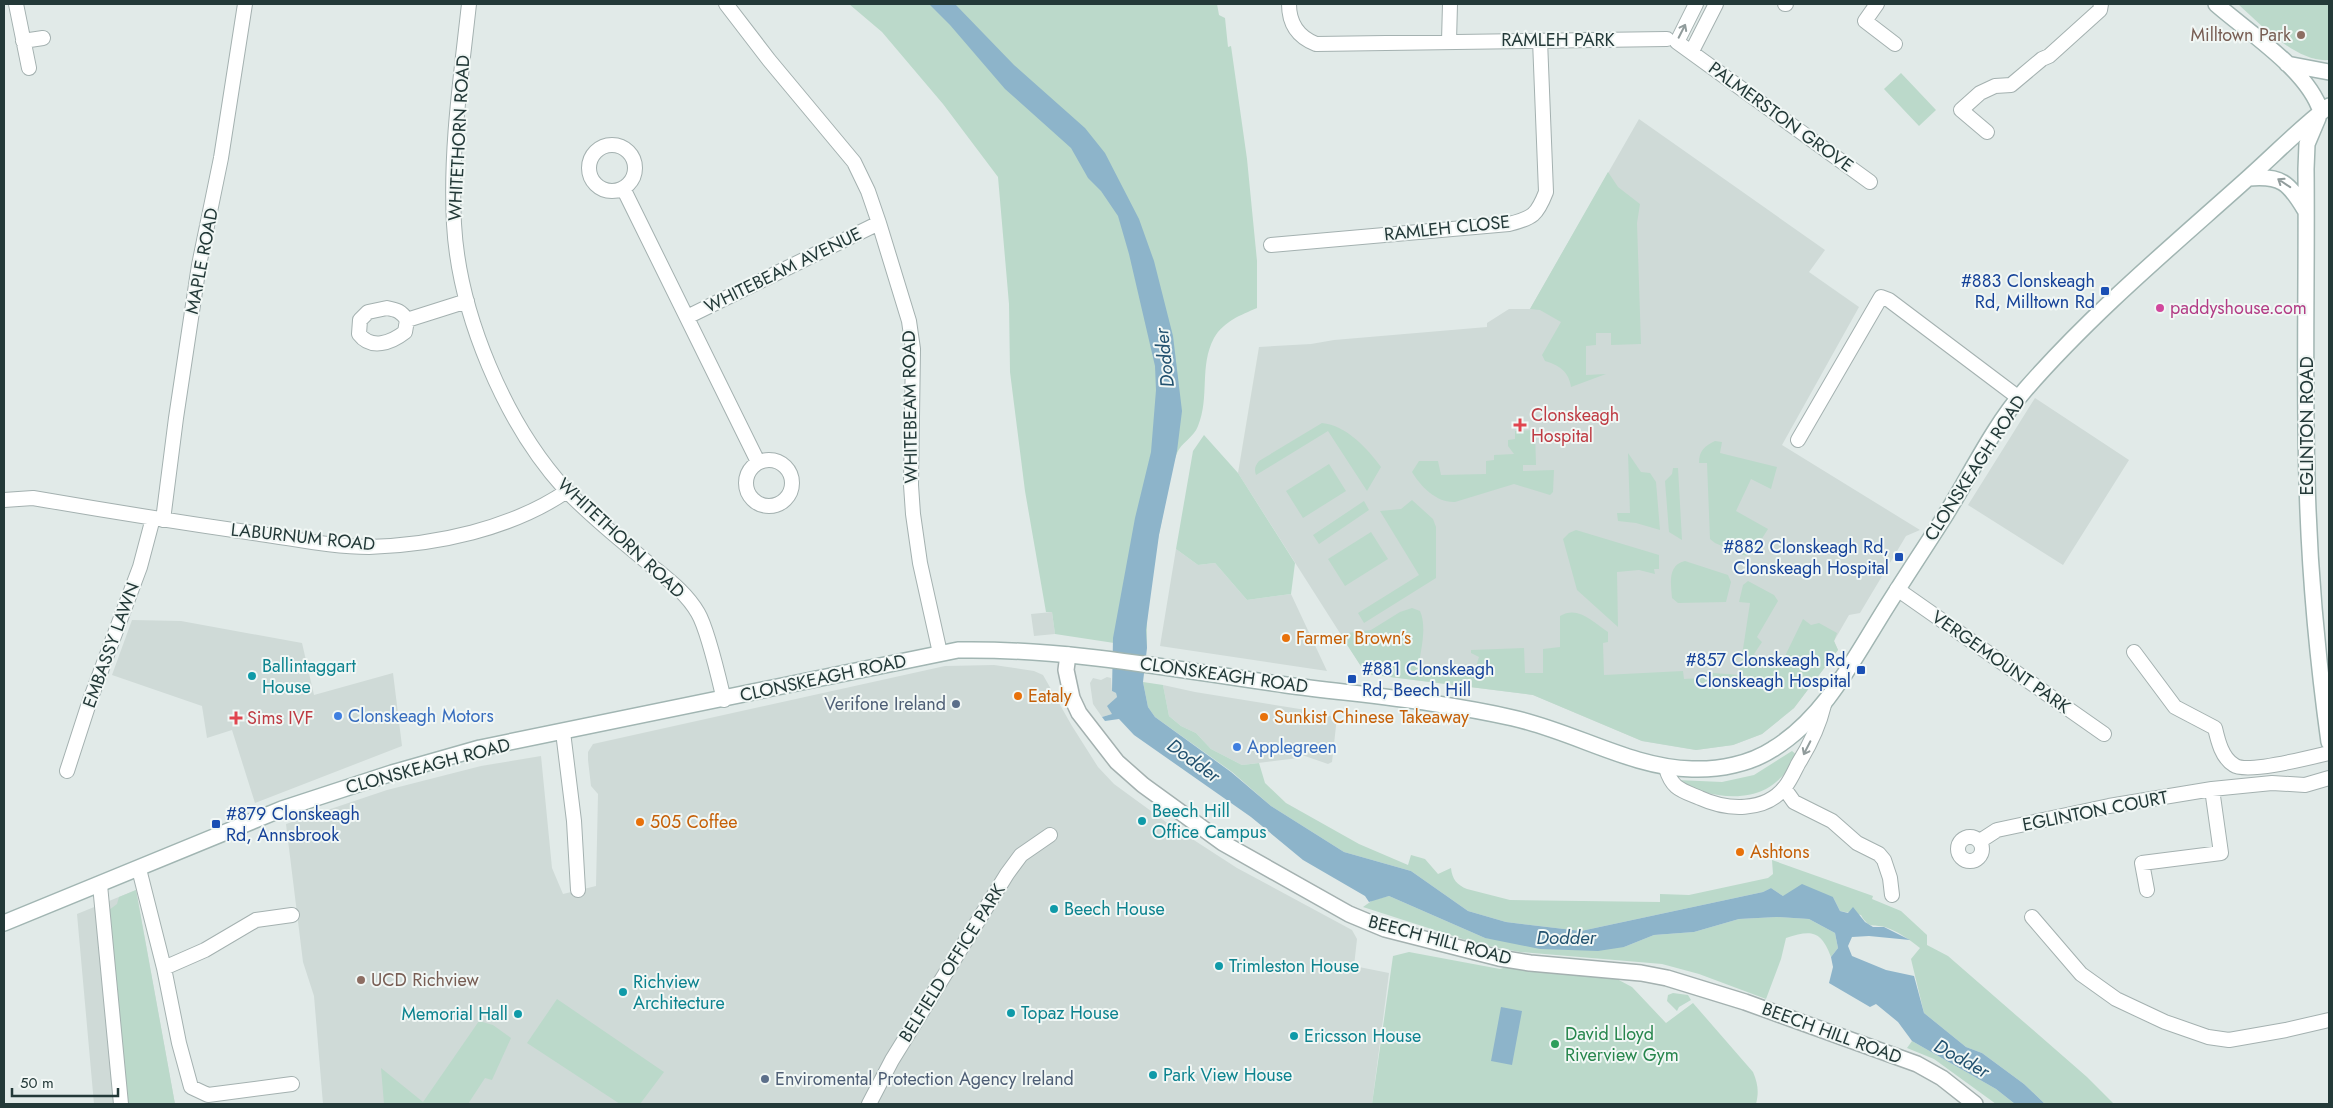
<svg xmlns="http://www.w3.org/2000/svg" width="2333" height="1108" font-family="Jost,sans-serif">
  <rect width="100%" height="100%" fill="#e1eae8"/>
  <path fill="#cfdad7" d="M1639,119L1825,250L1809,272L1859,307L1782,445L1920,530L1906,536L1860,613L1849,615L1834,641L1838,650L1794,708L1762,734L1733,745L1696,750L1642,741L1533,695L1366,674L1238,473L1259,347L1311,344L1334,340L1487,327V323L1509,309H1530Z
    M2035,398L2129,460L2063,565L1968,505Z
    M1176,549L1198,565L1215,563L1247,600L1291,594L1327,671L1160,646Z
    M1052,612L1055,634L1034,636L1031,614Z
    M132,620L181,621L302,643L314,695L393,673L402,746L255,803L232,730L207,738L202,706L112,675Z
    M994,665L1034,671L1043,675L1072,726L1098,767L1114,784L1166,822L1237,868L1352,930L1357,939L1354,966L1389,973L1372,1104H323L314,996L303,962L286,824L387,790L481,766L541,756L552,868L563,894L596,886L598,794L591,786L588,760V752L593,744L945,666Z
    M1107,677L1111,678L1112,691L1116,693L1117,697L1113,701L1112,714L1102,717L1093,704L1090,683L1093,678L1101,680Z
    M1163,685L1195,692L1306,710V712L1337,717L1332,762L1328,764L1302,755L1298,758L1242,765L1211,749L1196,733L1181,726L1169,716Z
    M136,890L175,1104H94L77,914Z"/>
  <path fill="#bbd9ca" d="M849,4H1217L1219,15L1225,18L1228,47L1231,46L1247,159L1257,261V308C1241,315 1224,321 1214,338C1199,366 1210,397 1198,426C1194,437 1181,443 1177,453C1170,470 1168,491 1164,509C1155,554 1145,603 1147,648L1055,634L1052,612H1046L1025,491L1010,372L1009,304L998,177L943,104L882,32Z
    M2238,4H2329V60C2297,63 2260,24 2238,4Z
    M1901,73L1936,110L1919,126L1884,89Z
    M1608,172L1618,187L1640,204L1637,223L1641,344L1611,345V333H1596V345L1586,346V375L1606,374L1571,387C1569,371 1558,365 1545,361L1542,355L1561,322L1540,310L1530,309Z
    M1322,423C1346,425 1368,449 1381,467L1367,491L1328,431L1256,475C1254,469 1255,466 1259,461Z
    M1535,430L1536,465H1523V471L1554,470L1553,492L1550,495L1514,484L1455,502C1437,503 1421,487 1412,472L1419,461H1438L1441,475L1486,474V461L1494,460V455L1514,454L1508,446V440L1515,439V431Z
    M1204,435L1238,473L1295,563L1291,594L1247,600L1215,563L1198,565L1176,549L1193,451Z
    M1715,441L1722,442L1720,453L1777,467L1771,489L1751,479L1736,511L1768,529L1756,548L1746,556L1715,543L1710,539L1707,463H1699C1699,450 1705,446 1715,441Z
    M1628,453L1641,472L1650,473L1656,482L1660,530L1636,523L1618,521L1617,513H1630Z
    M1329,464L1346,491L1303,518L1286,491Z
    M1673,468H1678L1682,540L1669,532L1665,481L1672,474Z
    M1412,500L1433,519L1436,527V578L1364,623L1358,613L1419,575L1380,511L1401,509Z
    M1364,501L1369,510L1319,544L1313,535Z
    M1576,530L1659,555V569H1654L1655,574L1639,570L1617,572L1618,627L1577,590L1563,539L1569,533Z
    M1371,532L1388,559L1345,586L1328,559Z
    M1685,561L1728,575L1731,582L1726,602L1678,603L1672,598C1671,584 1667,565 1685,561Z
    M1748,581L1774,595L1778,601L1757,637L1762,642L1754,654L1782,669L1788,658L1785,656L1803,619L1811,625L1819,623L1837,633L1834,641L1838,650L1794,708L1762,734L1733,745L1696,750L1642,741L1533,695L1366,674L1340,634L1371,630L1400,612L1412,608L1420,611C1427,627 1421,648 1419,664C1438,669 1457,666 1475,670L1479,657L1471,653V650L1524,648L1525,673H1543V649L1560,647V616C1578,605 1593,622 1608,632V642L1603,643L1604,675L1683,671L1684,679L1701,678V672L1739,675L1750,603L1739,602L1743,585Z
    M1143,682L1163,685L1169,716L1181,726L1196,733L1211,749L1242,765L1259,763L1265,783L1286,803L1359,844L1408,865L1411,855L1425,859L1438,874L1451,868C1452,879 1457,885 1467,889L1510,900L1660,902V894L1689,895L1768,878L1773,874L1772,860L1873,896L1872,899L1901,911L1927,935V945L1948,956L2087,1077L2114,1104H2045L2024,1084L1982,1053L1966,1047L1924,1013L1911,959L1920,948C1909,939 1897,931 1885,927C1872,924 1869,929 1861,915L1840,911L1833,897L1783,896L1771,888L1763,892L1581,931L1506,922L1468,911L1411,871L1344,852L1271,806L1232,772L1155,717L1148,707Z
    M1792,751L1799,757C1789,769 1779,782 1766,789C1739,803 1701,795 1677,780L1722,782L1754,775Z
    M136,890L175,1104H127L109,910L117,904L119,897Z
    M1389,896L1485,938L1624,947L1654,935L1694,932L1739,919L1777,917L1809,919L1835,933L1838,948L1831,957C1821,930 1811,930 1786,938L1781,959L1766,999L1699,974L1662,964L1520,952L1478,944L1363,907L1373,900Z
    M1409,952L1500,969L1506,967L1533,971L1615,978L1632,987L1666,1023L1693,1003L1753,1072C1758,1084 1759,1092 1756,1104H1372L1393,956Z
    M1673,993L1688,995L1691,1000L1679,1007L1677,1011L1667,1001L1668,995Z
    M557,999L664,1072L640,1104H620L527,1043Z
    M479,1021L493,1025L511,1038L492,1080L485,1078L468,1104H384L381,1068L423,1102Z
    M1912,1041L1996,1089L2015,1104H1996L1934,1059L1907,1048Z"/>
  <path fill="#8db4ca" d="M929,4H955L1014,65L1085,128L1105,153L1139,219L1154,261L1173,336L1182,411L1177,451L1159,535L1146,630L1147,648L1143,682L1148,707L1155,717L1231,772L1271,806L1344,852L1411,871L1468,911L1506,922L1581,931L1763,892L1771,888L1783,896L1802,884L1833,897L1840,911L1848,913L1853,907L1865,922L1873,927H1884L1910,940L1869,936L1852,937L1848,946L1852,956L1886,970L1914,976L1924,1013L1966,1047L1982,1053L2024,1084L2045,1104H2015L1996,1089L1912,1041L1898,1022L1876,1004L1870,1007L1829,983L1833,967L1831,957L1838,948L1835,933L1809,919L1777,917L1739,919L1694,932L1654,935L1624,947L1598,951L1540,949L1485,938L1389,896L1369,902L1365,896L1303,860L1251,817L1134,735L1119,719L1105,721L1102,717L1112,714L1107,706L1117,697L1116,693L1112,691L1113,638L1135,518L1151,452L1156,390L1155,366L1129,254L1118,216L1101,191L1088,178L1071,148L1005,89L950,25Z
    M1501,1007L1522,1011L1512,1065L1491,1061Z"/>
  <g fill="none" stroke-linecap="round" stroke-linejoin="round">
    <defs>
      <path id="minor" d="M16,4L29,68
        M469,4C461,77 450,150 454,224C459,314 505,423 565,489C590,516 620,539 648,563C666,578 686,592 698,613C708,630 719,679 724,700
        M726,4L769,60L854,162L868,191L879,223L909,321L913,349L911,485L913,514L920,563L940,653
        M1289,4C1289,24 1298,37 1316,44L1667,39
        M1696,4L1677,42L1870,182
        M1785,4H1786
        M1877,4L1865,21L1895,44
        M23,41L43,38
        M1449,41L1450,4
        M1692,51L1716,4
        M1987,132L1961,110L1980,93L1995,86L2011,85L2042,59L2049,56L2100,10L2101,4
        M589 168a23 23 0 1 1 46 0a23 23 0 1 1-46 0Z
        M623,188L758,462
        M1271,245L1509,224C1533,218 1537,215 1546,192L1540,40
        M387,308C397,310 401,311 407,320L405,332C391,343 371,350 359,334L360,320L368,312Z
        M687,317L879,223
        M407,320L467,301
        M1798,440L1881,297L1889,300L2019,398
        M746 483a23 23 0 1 1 46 0a23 23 0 1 1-46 0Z
        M4,500L33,498C108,511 184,523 260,534C296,539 333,547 369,547C436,545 511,529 567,491
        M163,520L176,418L199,265L221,158L245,4
        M1897,589L2104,734
        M2134,652L2175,707L2215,728C2218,741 2222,758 2234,765C2246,774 2312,757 2329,753
        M563,732L574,821L578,890
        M1666,768C1672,789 1681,790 1700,798C1726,810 1765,813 1785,787C1790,781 1794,772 1798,764C1810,745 1819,726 1824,705
        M67,771L90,700L140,567L153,518
        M1784,788L1794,802L1832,821L1857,843L1879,854L1884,860L1890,878L1892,895
        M1958 849a12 12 0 1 1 24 0a12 12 0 1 1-24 0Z
        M1980,841L1997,830L2109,806L2212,789L2272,783L2305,785L2329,778
        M139,869L164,968L179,1043L191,1087L208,1095L292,1084
        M100,885L121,1104
        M2147,890L2142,863L2221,853L2212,789
        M2032,917L2081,974L2116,999L2165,1022L2208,1037L2229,1040L2286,1030L2329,1020
        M164,968L205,950L256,920L292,915
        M869,1104L892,1060L1007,874L1021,855L1050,835"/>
      <path id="tertiary" d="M1068,655L1066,670L1072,698L1079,713L1117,762L1143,785L1223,843L1349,914L1385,929L1499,958L1530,963L1641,973L1667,978L1745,1002L1917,1064L1942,1078L1975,1104"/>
      <path id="secondary" d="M2216,4C2249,33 2308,70 2321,112
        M2287,64L2329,72
        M2318,118L2307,144L2306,169C2307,272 2304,376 2307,479C2309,567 2317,655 2329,742
        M2249,178C2281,175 2289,183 2305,210
        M4,923L282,809L392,773L480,748L958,650C1068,648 1177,670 1286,685C1362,695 1439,701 1513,718C1573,731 1632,768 1692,769C1719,770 1750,764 1773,749C1822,719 1850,666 1879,619C1900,585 1922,552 1943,519C1970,476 1992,428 2025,390C2092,313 2171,247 2247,179C2274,155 2300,128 2329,106"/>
    </defs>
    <use href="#minor" stroke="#a4b1b0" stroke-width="16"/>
    <use href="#tertiary" stroke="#a4b1b0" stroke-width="18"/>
    <use href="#secondary" stroke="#a1b5b2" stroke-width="18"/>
    <use href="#minor" stroke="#fff" stroke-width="14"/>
    <use href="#tertiary" stroke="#fff" stroke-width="15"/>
    <use href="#secondary" stroke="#fff" stroke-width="15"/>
  </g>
  <defs><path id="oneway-shaft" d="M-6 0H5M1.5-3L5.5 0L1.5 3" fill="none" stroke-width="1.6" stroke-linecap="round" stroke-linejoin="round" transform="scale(1.25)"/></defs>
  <g stroke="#919c9c">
    <use href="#oneway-shaft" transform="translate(1682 31) rotate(-63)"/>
    <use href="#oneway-shaft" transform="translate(2284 183) rotate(-146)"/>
    <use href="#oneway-shaft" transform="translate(1807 748) rotate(117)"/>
  </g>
  <g fill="#8d6e63" stroke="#f1f7f5" stroke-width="2">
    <circle cx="2301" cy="35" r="5"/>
    <circle cx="361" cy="980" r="5"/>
  </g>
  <g fill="#1a4fb4" stroke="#f1f7f5" stroke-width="2">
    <rect x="2100" y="286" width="10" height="10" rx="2.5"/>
    <rect x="1894" y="552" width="10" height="10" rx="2.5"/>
    <rect x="1856" y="665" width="10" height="10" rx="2.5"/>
    <rect x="1347" y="674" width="10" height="10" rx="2.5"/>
    <rect x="211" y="819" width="10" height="10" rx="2.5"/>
  </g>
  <circle fill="#d1479c" stroke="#f1f7f5" stroke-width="2" cx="2160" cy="308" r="5"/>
  <g fill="#e0444e" stroke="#f1f7f5" stroke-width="2">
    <path d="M1517.5 417.5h5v5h5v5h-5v5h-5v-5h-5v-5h5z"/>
    <path d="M233.5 710.5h5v5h5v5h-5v5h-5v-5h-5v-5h5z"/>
  </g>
  <g fill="#e8710a" stroke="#f1f7f5" stroke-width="2">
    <circle cx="1286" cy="638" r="5"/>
    <circle cx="1018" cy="696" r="5"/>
    <circle cx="1264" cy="717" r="5"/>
    <circle cx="640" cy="822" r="5"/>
    <circle cx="1740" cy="852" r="5"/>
  </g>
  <g fill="#0f9aa8" stroke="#f1f7f5" stroke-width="2">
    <circle cx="252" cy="676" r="5"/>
    <circle cx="1142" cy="821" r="5"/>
    <circle cx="1054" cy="909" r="5"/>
    <circle cx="1219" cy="966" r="5"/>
    <circle cx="623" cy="992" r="5"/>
    <circle cx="1011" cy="1013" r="5"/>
    <circle cx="518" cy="1014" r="5"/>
    <circle cx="1294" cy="1036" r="5"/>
    <circle cx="1153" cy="1075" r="5"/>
  </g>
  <g fill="#5c6f8a" stroke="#f1f7f5" stroke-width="2">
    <circle cx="956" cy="704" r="5"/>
    <circle cx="765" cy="1079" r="5"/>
  </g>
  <g fill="#3f7fe0" stroke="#f1f7f5" stroke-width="2">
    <circle cx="338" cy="716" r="5"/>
    <circle cx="1237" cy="747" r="5"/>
  </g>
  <circle fill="#2e9e5b" stroke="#f1f7f5" stroke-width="2" cx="1555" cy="1044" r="5"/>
  <g text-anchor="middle" stroke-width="4" stroke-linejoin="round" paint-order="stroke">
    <g font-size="18" fill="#785e54" stroke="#f1f7f5" text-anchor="end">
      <text x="2291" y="41">Milltown Park</text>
      <text x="371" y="986" text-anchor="start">UCD Richview</text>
    </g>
    <g font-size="18" fill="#233938" stroke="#f1f7f5">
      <text x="1558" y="46">RAMLEH PARK</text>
      <text transform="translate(1781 117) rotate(36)" y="6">PALMERSTON GROVE</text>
      <text transform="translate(459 138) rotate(-87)" y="6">WHITETHORN ROAD</text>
      <text transform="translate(1447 228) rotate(-6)" y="6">RAMLEH CLOSE</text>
      <text transform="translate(202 261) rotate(-79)" y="6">MAPLE ROAD</text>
      <text transform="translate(783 270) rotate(-26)" y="6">WHITEBEAM AVENUE</text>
      <text transform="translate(910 407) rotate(-91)" y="6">WHITEBEAM ROAD</text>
      <text transform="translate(2307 426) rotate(-90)" y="6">EGLINTON ROAD</text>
      <text transform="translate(1975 468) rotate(-57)" y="6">CLONSKEAGH ROAD</text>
      <text transform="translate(303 537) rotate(6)" y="6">LABURNUM ROAD</text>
      <text transform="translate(621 538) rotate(43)" y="6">WHITETHORN ROAD</text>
      <text transform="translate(111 645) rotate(-70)" y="6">EMBASSY LAWN</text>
      <text transform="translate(2001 662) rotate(35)" y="6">VERGEMOUNT PARK</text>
      <text transform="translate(1224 675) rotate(8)" y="6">CLONSKEAGH ROAD</text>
      <text transform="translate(823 678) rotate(-12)" y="6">CLONSKEAGH ROAD</text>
      <text transform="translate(428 766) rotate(-15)" y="6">CLONSKEAGH ROAD</text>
      <text transform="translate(2095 811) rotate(-11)" y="6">EGLINTON COURT</text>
      <text transform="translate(1440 940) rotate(15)" y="6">BEECH HILL ROAD</text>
      <text transform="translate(952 963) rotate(-58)" y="6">BELFIELD OFFICE PARK</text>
      <text transform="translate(1832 1033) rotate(20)" y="6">BEECH HILL ROAD</text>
    </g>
    <g font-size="18" fill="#164399" stroke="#f1f7f5" text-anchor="end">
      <text x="2095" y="287">#883 Clonskeagh<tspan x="2095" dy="21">Rd, Milltown Rd</tspan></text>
      <text x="1889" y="553">#882 Clonskeagh Rd,<tspan x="1889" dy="21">Clonskeagh Hospital</tspan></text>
      <text x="1851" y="666">#857 Clonskeagh Rd,<tspan x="1851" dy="21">Clonskeagh Hospital</tspan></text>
      <text x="1362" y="675" text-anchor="start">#881 Clonskeagh<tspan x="1362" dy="21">Rd, Beech Hill</tspan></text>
      <text x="226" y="820" text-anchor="start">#879 Clonskeagh<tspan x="226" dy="21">Rd, Annsbrook</tspan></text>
    </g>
    <g font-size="18" fill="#b23c85" stroke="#f1f7f5" text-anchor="start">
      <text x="2170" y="314">paddyshouse.com</text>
    </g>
    <g font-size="18" fill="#be3a42" stroke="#f1f7f5" text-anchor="start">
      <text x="1531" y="421">Clonskeagh<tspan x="1531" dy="21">Hospital</tspan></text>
      <text x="247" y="724">Sims IVF</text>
    </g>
    <g font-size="18" fill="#c56008" stroke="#f1f7f5" text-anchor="start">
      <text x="1296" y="644">Farmer Brown’s</text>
      <text x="1028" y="702">Eataly</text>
      <text x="1274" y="723">Sunkist Chinese Takeaway</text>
      <text x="650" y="828">505 Coffee</text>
      <text x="1750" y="858">Ashtons</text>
    </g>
    <g font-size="18" fill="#0d838f" stroke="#f1f7f5" text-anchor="start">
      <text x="262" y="672">Ballintaggart<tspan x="262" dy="21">House</tspan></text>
      <text x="1152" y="817">Beech Hill<tspan x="1152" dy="21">Office Campus</tspan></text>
      <text x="1064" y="915">Beech House</text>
      <text x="1229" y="972">Trimleston House</text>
      <text x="633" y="988">Richview<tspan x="633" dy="21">Architecture</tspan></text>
      <text x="1021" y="1019">Topaz House</text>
      <text x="508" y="1020" text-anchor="end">Memorial Hall</text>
      <text x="1304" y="1042">Ericsson House</text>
      <text x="1163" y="1081">Park View House</text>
    </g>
    <g font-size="18" fill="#4e5e75" stroke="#f1f7f5" text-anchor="end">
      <text x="946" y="710">Verifone Ireland</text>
      <text x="775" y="1085" text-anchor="start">Enviromental Protection Agency Ireland</text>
    </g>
    <g font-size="18" fill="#366cbe" stroke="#f1f7f5" text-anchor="start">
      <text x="348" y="722">Clonskeagh Motors</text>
      <text x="1247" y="753">Applegreen</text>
    </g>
    <g font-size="18" fill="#27864d" stroke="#f1f7f5" text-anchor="start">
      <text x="1565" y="1040">David Lloyd<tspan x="1565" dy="21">Riverview Gym</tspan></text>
    </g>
    <g font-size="19" font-style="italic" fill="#22516f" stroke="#f1f7f5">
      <text transform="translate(1164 358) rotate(-96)" y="7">Dodder</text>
      <text transform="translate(1194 760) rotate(36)" y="7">Dodder</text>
      <text x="1566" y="944">Dodder</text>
      <text transform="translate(1962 1058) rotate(29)" y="7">Dodder</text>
    </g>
  </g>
  <rect width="2333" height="1108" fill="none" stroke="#233938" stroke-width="10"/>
  <path d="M12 1088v8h106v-8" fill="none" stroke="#233938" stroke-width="2.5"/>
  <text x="20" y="1088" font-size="15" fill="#233938" stroke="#f1f7f5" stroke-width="4" paint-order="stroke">50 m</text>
</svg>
